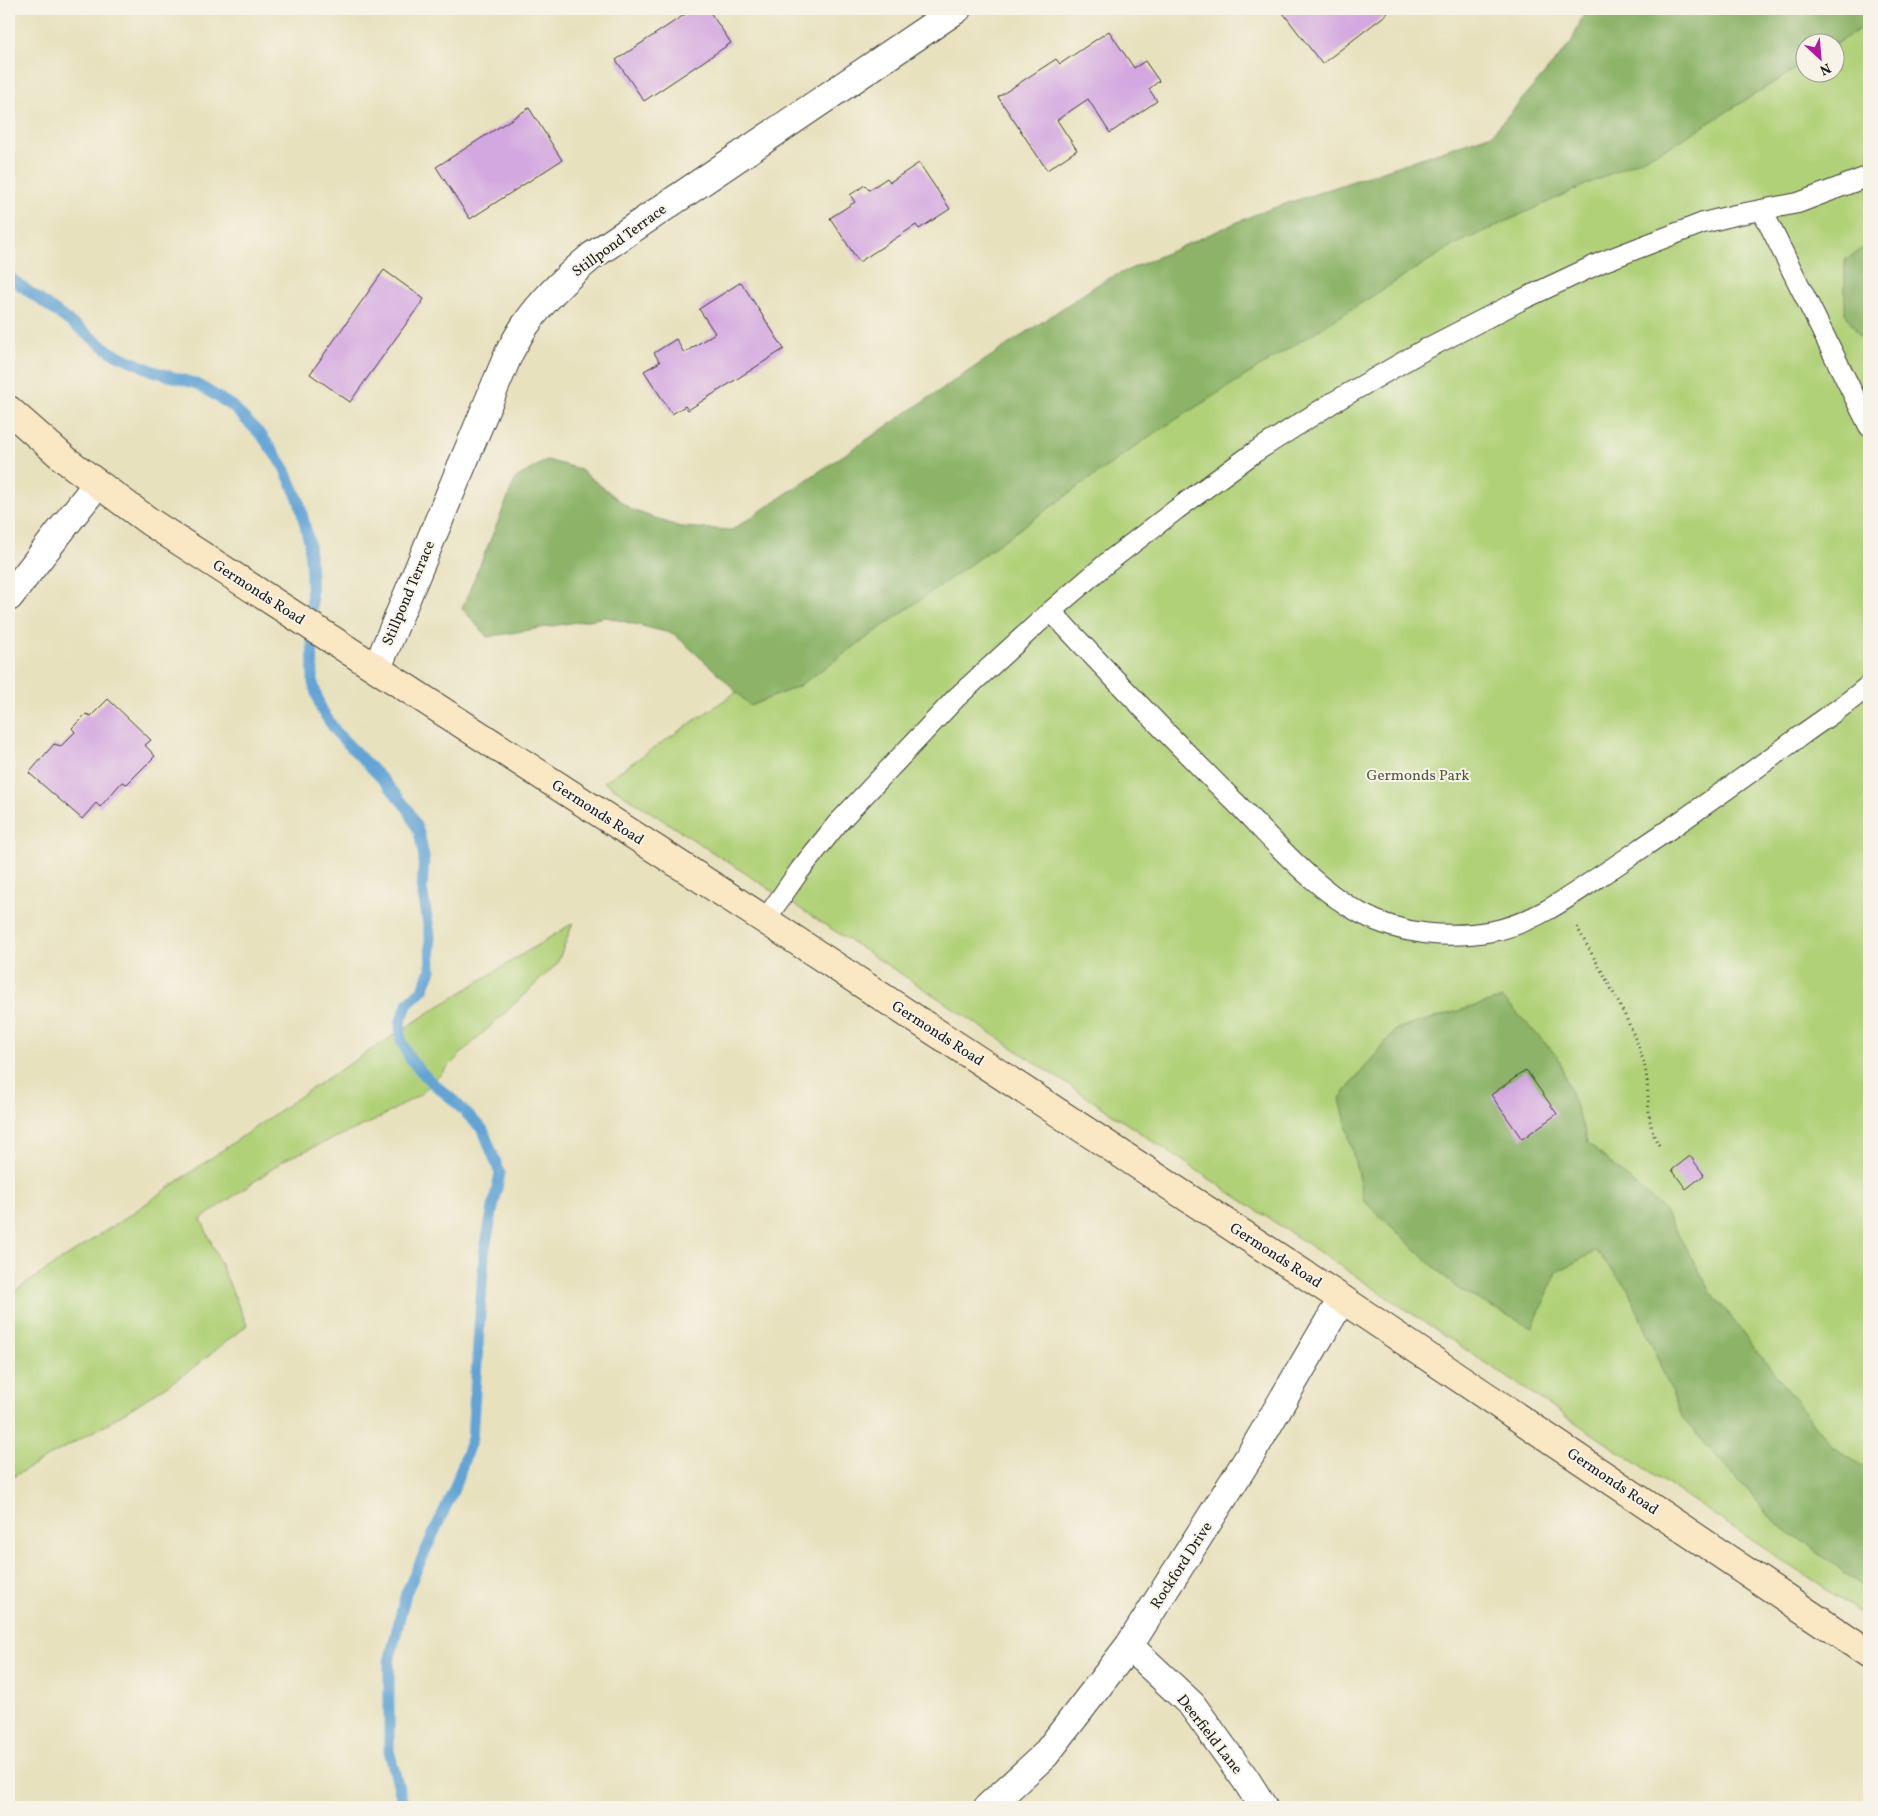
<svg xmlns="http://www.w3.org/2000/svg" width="1878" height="1816" font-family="Vollkorn,serif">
  <rect width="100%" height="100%" fill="#f7f3e8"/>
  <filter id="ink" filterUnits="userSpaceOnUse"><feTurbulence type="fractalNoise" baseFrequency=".02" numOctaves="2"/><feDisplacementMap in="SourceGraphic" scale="10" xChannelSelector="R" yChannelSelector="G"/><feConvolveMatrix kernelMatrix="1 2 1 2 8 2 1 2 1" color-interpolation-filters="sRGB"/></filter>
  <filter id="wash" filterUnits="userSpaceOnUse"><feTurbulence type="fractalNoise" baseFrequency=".0096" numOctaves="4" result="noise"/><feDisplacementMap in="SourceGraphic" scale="20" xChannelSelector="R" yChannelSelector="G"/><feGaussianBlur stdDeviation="1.12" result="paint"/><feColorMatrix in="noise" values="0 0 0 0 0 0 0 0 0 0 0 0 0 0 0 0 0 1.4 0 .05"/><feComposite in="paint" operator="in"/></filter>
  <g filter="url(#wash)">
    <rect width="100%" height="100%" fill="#e8e1be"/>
    <path fill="#b1d178" stroke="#66764a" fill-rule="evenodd" d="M1742,9H1869V1618L929,992L604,782ZM1806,42H1836V72H1806Z
      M573,923L557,964L468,1047L421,1094L374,1121L286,1159L201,1219L247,1325L185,1374L105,1425L9,1479V1295L137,1210L303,1094L433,1010Z"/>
    <path fill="#8cb368" stroke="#546842" d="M1586,9H1869V23L1836,44V42H1806L1805,63L1675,144L1452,246L1153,434L799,686L750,706L722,677L674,634L606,617L487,637L462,608L516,478L547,460L579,469L632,510L680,527L732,530L1103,281L1256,214L1492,134L1571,43Z
      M1869,244V350L1845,313V260Z
      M1503,998L1558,1057L1589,1144L1663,1209L1712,1293L1832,1447L1869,1470V1591L1775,1521L1683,1419L1628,1289L1596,1251L1557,1272L1532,1328L1458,1289L1364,1201L1340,1098L1396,1029Z"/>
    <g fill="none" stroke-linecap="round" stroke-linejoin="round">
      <path stroke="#62a4d5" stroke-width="11" d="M9,277L111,352L153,371L197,384L232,406L262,436L284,467L299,501L309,542L311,575L313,683L321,709L337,733L385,782L408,809L419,832L424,857L422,889L430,935L431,970L423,989L408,1003L400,1023L401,1040L410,1059L429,1080L452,1099L483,1130L500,1173L484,1253L472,1438L454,1489L406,1593L389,1662V1751L404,1807"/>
    </g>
    <g id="blocks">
      <path fill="#d3a7e0" d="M693,9H708L731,43L644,101L616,60Z
        M1280,9H1385L1388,13L1322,64Z
        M1109,31L1134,68L1145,61L1159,81L1149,89L1157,101L1110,133L1088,99L1057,120L1077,150L1047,170L998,97L1056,59L1060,64Z
        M529,108L562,160L470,219L436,167Z
        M919,163L950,209L919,229L916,225L859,262L830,218L855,202L850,195L865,185L869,190L887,178L890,182Z
        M384,270L424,299L350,402L310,374Z
        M741,282L784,349L688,410L685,406L672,414L644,371L660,362L654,353L676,339L684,353L715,333L699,309Z
        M108,699L151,740L145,745L155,756L127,784L122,782L100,807L96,803L82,819L29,773L54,744L61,746L75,732L72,728L86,714L91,716Z
        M1526,1070L1557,1114L1522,1139L1491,1095Z
        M1690,1156L1704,1175L1686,1189L1672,1170Z"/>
    </g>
  </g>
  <g filter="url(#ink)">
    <use href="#blocks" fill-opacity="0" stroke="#3b3a34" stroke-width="1"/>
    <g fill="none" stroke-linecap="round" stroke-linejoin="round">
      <defs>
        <path id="lane" d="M1762,210L1869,426
          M1051,611C1111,676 1173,740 1236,803C1275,842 1313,888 1362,914C1401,935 1450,939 1493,931C1532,923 1565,900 1597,878C1619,864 1640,849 1661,835C1709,802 1756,769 1803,734C1825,718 1849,703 1869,685
          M765,920L800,870L837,824L956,698L1051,611L1108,562L1177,509L1255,452L1332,403L1424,350L1519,301L1602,262L1703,223L1735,215L1798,203L1869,176"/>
        <path id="street" d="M9,597L97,484
          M377,668L509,353C515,343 520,332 527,323C545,297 568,276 592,256L957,9
          M1129,1646L1192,1705L1246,1780L1263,1807
          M988,1807L1045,1755L1129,1646L1251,1454L1342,1299"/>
        <path id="secondary" d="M9,410L67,461L150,522L765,920L1342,1299L1869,1654"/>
      </defs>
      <use href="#lane" stroke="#3b3a34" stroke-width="22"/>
      <use href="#street" stroke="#3b3a34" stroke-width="30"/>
      <use href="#secondary" stroke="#3b3a34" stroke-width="30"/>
      <path stroke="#3b3a34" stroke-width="3" stroke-dasharray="1 4" stroke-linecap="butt" d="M1577,927C1600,970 1628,1013 1643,1060C1652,1088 1643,1121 1659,1145"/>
      <use href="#lane" stroke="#fff" stroke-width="20"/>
      <use href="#street" stroke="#fff" stroke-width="28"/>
      <use href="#secondary" stroke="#fae7c3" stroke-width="28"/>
    </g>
  </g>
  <g text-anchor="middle" stroke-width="4" stroke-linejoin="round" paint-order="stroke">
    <g font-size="15" fill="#1c1c1c" stroke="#f7f3e8">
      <text transform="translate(619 240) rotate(-36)" y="5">Stillpond Terrace</text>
      <text transform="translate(259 592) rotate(33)" y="5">Germonds Road</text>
      <text transform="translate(408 593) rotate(-67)" y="5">Stillpond Terrace</text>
      <text transform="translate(598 812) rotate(33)" y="5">Germonds Road</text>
      <text transform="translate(938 1033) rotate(33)" y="5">Germonds Road</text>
      <text transform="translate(1276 1255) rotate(33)" y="5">Germonds Road</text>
      <text transform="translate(1613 1481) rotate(34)" y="5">Germonds Road</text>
      <text transform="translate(1181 1565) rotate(-57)" y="5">Rockford Drive</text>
      <text transform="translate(1210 1734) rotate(52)" y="5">Deerfield Lane</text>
    </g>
    <g font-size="15" fill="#505b3c" stroke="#f7f3e8">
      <text x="1418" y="780">Germonds Park</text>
    </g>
  </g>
  <rect width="1878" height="1816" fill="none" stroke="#f7f3e8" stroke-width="30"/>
  <g transform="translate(1820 58) rotate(154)"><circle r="24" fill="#f7f3e8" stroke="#9f9d96"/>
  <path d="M0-4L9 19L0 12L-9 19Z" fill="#b5179e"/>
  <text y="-8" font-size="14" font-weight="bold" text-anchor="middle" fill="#1c1c1c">N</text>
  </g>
</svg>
